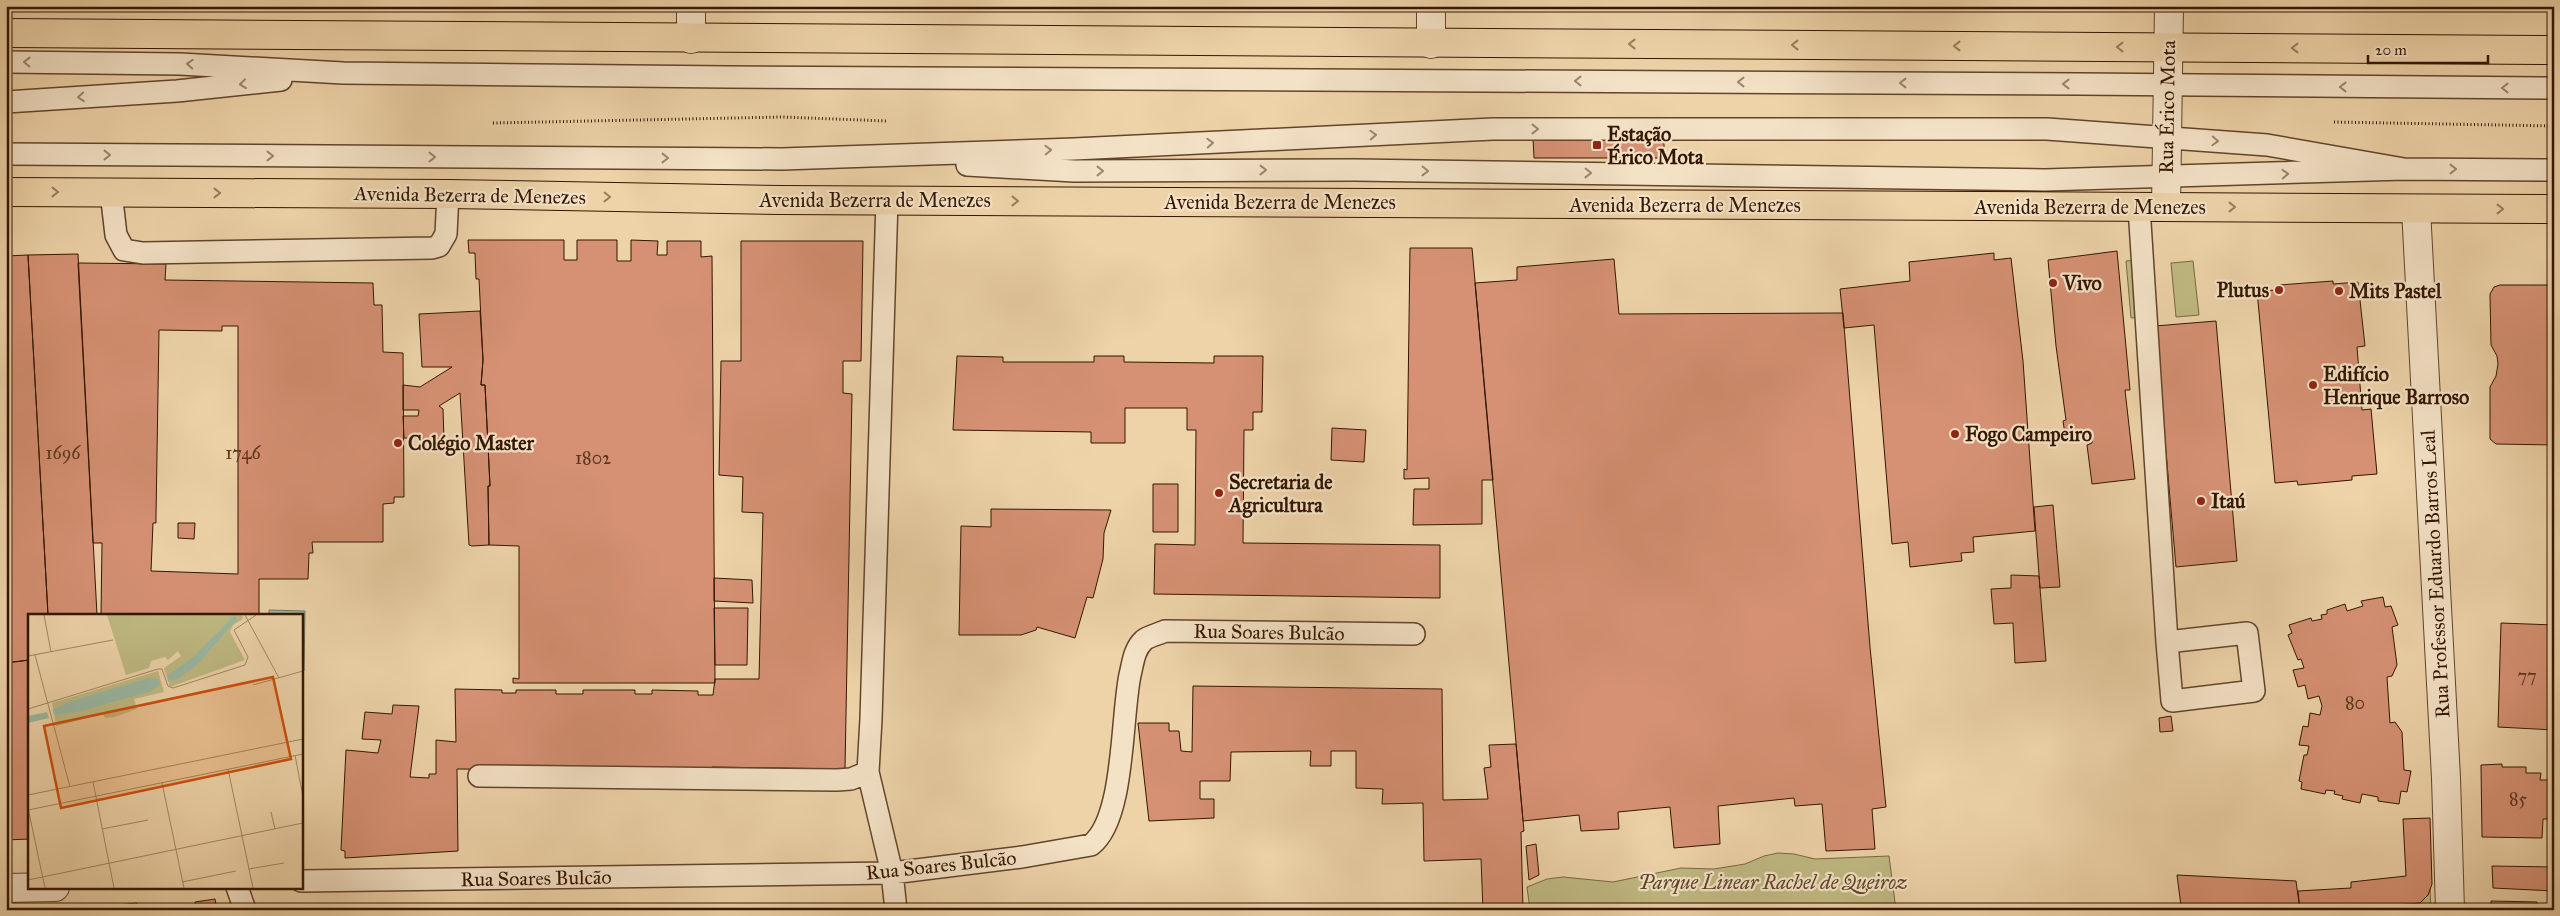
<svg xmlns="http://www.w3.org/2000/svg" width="2560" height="916" font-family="'IM FELL Great Primer',serif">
  <rect width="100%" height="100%" fill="#eed3a9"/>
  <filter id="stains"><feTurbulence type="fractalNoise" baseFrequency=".004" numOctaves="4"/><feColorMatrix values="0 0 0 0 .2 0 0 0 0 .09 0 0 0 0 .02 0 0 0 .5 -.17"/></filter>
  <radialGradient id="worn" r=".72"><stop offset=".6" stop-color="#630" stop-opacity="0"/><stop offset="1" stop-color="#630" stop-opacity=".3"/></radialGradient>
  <path fill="#c0ba83" stroke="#7a6842" d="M2150,259L2155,316L2131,318L2126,261Z
    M2193,261L2199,315L2176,317L2171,263Z
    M1778,853L1794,854L1815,859L1889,856L1896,910H1530L1527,887L1547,879L1563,877L1613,882L1681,868L1714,869L1745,864L1764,856Z
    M2430,889L2431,910H2334L2417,904L2428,895Z
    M2181,906L2259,910H1979Z"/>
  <path fill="#9ab9a4" stroke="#717862" d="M269,610L305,611L304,671H301V615H269Z"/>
  <path fill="#d69174" stroke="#331600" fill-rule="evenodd" d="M1533,138H1664V158H1534Z
    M468,240H564V260H577V240H617V261H631V240L658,241L657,255H667V241H701V257L712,256L715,683H513V678L519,679V546L489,545L488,486H490L485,385H481L483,360L479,279H476L475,253H469Z
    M741,241H863L861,361H843V393L852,394L845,769L712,767V771L457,769L458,851L345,858V851L341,850L346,750L378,753L381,740L362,739L365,712L392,714L393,705L419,706L410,777L429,778V774H436V740L456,742L455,689L502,690V693H516V690H556V694H583V690H635V694H652V690L698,691V695H713L715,679H759L763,513L742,512L743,477L719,475L721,361H741Z
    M1410,248H1472L1493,480H1482V524L1413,525L1414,489H1429V478L1404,479V469L1407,470Z
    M2117,251L2130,390H2125L2135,479L2092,484L2087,445L2092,443V435L2066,440L2063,421L2066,420L2056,346L2048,260Z
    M1994,253V260L2011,258L2023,361L2035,531L1973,537L1974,552L1961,553L1962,561L1910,567L1908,542L1892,544L1874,325L1844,328L1840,289L1910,281L1909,262Z
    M78,254L97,615H48L28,255Z
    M28,255L48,615H29V660L6,663V256Z
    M1614,259L1619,314L1843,313L1870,647L1886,807L1872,809L1875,849L1826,851L1822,804L1795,806L1794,798L1718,806L1720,844L1674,848L1670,807L1618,812L1619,829L1581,831L1579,815L1523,821L1475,283L1517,280V267Z
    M78,263L166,264L165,280L373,283L374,305H382L383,352L403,353L404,497H394V503L383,504V542H312L313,553H309L308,579H259V615H101L102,543H93ZM222,326H238V574L151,571L153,523H156V516L159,330L222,331Z
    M2333,281V284L2358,282L2365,346L2357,347L2362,410L2371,409L2377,474L2352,476V480L2298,485L2297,481L2275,483L2257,291L2279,290V285Z
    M2500,285H2554V445L2496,444L2490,439V387L2496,376L2498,364L2497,356L2491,345L2490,294L2494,287Z
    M480,311L483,360L481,385H485L490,486H488L489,545L472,546L469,545L460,393L439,406L443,409L444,439L404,438L403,416H418L419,410H403V385L420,387L452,367H422L419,314Z
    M2216,321L2237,561L2176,567L2155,326Z
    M957,356L1003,357V362H1094V356H1124V362L1214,363V356H1263L1262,412H1253V430H1244L1243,543L1440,545V598L1154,594L1155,544L1195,545L1196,430H1187V408H1125V443H1091V432L953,430Z
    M1332,428L1366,430L1364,462L1331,460Z
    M1153,484H1178V532H1153Z
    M2053,505L2060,587L2040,588L2034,507Z
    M991,509L1111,510L1104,533L1103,559L1093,598L1087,597L1075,638L1037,627L1036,630L1021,635H959L961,526L991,527Z
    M178,523H195L194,539L178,538Z
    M2011,575L2039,576L2046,661L2015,663L2013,623L1994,624L1991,589L2011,588Z
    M714,578L752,580L753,603L714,601Z
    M2383,597L2385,607L2391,606L2398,625L2392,627L2397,665L2392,676L2387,677L2390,723L2395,722L2402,732L2404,770L2411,771L2407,792L2401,791L2399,804L2378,801V797L2362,794L2360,803L2342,799L2343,796L2334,794L2335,791L2326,790L2325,794L2301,789L2302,782L2299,781L2304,755H2307L2309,746L2299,745L2303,726L2308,727L2310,713L2320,715L2322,706L2319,696L2308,699L2305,685L2298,687L2293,670L2304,668L2301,659L2298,660L2288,635L2292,633L2289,625L2311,618L2312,621L2322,619L2321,615L2327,614V610L2345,604L2347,611L2363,606L2361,601Z
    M714,608H748L747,665H715Z
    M2501,623L2554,625V730L2498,727Z
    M29,660V839L6,840V663Z
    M1193,686L1442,689L1443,800L1488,799L1484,768L1491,767L1489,745L1516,744L1524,831L1521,832L1523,910H1483L1481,859L1424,861L1423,803L1382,804L1383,789L1356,788V751H1331V766H1310L1311,751L1231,752L1230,781H1200V799H1214V818L1149,821L1138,723H1169V731H1179L1181,751L1192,752Z
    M2171,716L2173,731L2160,732L2159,718Z
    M2502,764V767H2526V773H2541L2540,780H2554V819H2543L2542,838L2482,837L2481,765Z
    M2430,818L2432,884L2428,895L2420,903L2334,910H2300L2298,891L2351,888V882L2406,876L2403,819Z
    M1536,844L1539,875L1529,880L1526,846Z
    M2492,866L2554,867V891L2493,888Z
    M2177,875L2296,881L2300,910L2181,906Z
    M215,899L217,910H196L195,902Z
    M2491,901L2537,902L2536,910H2491Z
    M137,903L139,910H120L118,905Z"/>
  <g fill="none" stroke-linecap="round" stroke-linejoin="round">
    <defs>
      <path id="service" d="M6,62L180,64L343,73L728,77L2079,84L2554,88
        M6,102L177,91L281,80
        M6,154L782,159L1074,149L1493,129H2047L2267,145L2404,169
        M967,165L1074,171L1355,170L2045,180L2404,169L2554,170
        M111,192L116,235L124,250L143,253L432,248L439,246L446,234L448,194
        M2139,207L2167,642L2172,701L2254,691L2247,633L2167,642
        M868,772L892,873L896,910
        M479,776L837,780L851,779L868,772L871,719L887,200
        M301,881L892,873L1022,857L1091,845C1125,819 1121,718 1130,675C1133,663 1134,649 1144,640C1149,636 1159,634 1165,631L1414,634
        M237,887L245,910"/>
      <path id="minor" d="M691,39V6
        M2416,209L2446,778L2450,910
        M6,888L55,887"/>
      <path id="tertiary" d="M1431,44V6
        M2166,207L2169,6"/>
      <path id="primary" d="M6,33L2554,50
        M6,192L448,194L781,200L2554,209"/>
    </defs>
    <use href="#service" stroke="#62452a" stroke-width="24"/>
    <use href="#minor" stroke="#62452a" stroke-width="30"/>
    <use href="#tertiary" stroke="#62452a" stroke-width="30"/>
    <use href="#primary" stroke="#331600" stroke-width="30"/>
    <path stroke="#331600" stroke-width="3" stroke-dasharray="1 2.5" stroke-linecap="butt" d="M2334,122L2554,126
      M493,123L782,117L887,121"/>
    <use href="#service" stroke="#f4e2c7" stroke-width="21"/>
    <use href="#minor" stroke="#f4e2c7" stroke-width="28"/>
    <use href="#tertiary" stroke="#f4e2c7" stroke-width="28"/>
    <use href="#primary" stroke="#eed3a9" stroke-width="28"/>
  </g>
  <defs><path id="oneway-chevron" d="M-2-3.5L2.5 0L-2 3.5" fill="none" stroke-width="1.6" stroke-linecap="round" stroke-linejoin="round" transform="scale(1.25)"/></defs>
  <g stroke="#9a7e5d">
    <use href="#oneway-chevron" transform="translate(1632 44) rotate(-180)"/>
    <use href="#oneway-chevron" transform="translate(1795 45) rotate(-180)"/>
    <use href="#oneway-chevron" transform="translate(1957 46) rotate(-180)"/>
    <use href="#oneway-chevron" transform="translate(2120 47) rotate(-180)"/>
    <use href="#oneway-chevron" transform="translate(2295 48) rotate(-180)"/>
    <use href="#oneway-chevron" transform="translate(55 192)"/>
    <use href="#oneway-chevron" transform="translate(217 193)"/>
    <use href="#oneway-chevron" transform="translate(607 197) rotate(1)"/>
    <use href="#oneway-chevron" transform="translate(1015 201)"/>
    <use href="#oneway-chevron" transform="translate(2232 207)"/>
    <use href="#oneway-chevron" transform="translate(2500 209)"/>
  </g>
  <g stroke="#9d866d">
    <use href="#oneway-chevron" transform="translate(27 62) rotate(-179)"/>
    <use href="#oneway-chevron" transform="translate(190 64) rotate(-177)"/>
    <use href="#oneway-chevron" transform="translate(1578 81) rotate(-180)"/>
    <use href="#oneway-chevron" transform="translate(1741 82) rotate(-180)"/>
    <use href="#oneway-chevron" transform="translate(1903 83) rotate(-180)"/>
    <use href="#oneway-chevron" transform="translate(243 84) rotate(174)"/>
    <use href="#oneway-chevron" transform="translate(2066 84) rotate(180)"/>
    <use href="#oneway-chevron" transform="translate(2343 87) rotate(-180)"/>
    <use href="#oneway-chevron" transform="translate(2505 88) rotate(-180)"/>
    <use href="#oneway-chevron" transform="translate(81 97) rotate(176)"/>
    <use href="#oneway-chevron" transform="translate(1535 129)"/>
    <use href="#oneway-chevron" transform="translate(1373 135) rotate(-3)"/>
    <use href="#oneway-chevron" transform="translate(2215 141) rotate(3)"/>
    <use href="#oneway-chevron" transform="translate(1210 143) rotate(-3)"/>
    <use href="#oneway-chevron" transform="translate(1048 150) rotate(-2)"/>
    <use href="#oneway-chevron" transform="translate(107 155)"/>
    <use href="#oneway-chevron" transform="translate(270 156)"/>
    <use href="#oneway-chevron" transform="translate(432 157)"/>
    <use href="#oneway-chevron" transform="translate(665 158)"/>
    <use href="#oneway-chevron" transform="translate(2453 169)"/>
    <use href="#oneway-chevron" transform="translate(1263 170)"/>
    <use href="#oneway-chevron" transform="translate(1100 171)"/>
    <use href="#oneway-chevron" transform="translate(1425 171) rotate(1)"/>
    <use href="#oneway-chevron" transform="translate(1588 173) rotate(1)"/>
    <use href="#oneway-chevron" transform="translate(2285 174) rotate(-2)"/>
  </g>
  <g fill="#8f2418" stroke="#f4e2c7" stroke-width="2">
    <rect x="1592" y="140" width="10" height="10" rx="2.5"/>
    <circle cx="2053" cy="283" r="5"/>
    <circle cx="2279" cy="290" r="5"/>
    <circle cx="2339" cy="291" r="5"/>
    <circle cx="2313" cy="385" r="5"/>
    <circle cx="1955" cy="434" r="5"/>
    <circle cx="398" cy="443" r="5"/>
    <circle cx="1219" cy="493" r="5"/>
    <circle cx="2201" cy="501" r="5"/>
  </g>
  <g text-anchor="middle" stroke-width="4.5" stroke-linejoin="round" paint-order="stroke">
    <g font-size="18" fill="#5c351d">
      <text x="63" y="459">1696</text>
      <text x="243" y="459">1746</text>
      <text x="593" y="464">1802</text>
      <text x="2527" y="682">77</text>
      <text x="2355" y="709">80</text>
      <text x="2518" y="805">85</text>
    </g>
    <g font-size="20" fill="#331600" stroke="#f4e2c7">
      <text transform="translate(2167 107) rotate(-89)" y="7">Rua Érico Mota</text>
      <text transform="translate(470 195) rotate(1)" y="7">Avenida Bezerra de Menezes</text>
      <text x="875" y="207">Avenida Bezerra de Menezes</text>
      <text x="1280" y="209">Avenida Bezerra de Menezes</text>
      <text x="1685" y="212">Avenida Bezerra de Menezes</text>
      <text x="2090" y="214">Avenida Bezerra de Menezes</text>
      <text transform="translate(2435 574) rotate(-93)" y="7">Rua Professor Eduardo Barros Leal</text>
      <text transform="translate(1269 632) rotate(1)" y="7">Rua Soares Bulcão</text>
      <text transform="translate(941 865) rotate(-6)" y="7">Rua Soares Bulcão</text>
      <text transform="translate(536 878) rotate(-1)" y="7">Rua Soares Bulcão</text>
    </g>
    <g font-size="20" font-weight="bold" fill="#331600" stroke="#f4e2c7" text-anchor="start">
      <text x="1607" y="141">Estação<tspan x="1607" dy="23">Érico Mota</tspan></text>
      <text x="2063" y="290">Vivo</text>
      <text x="2269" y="297" text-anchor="end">Plutus</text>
      <text x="2349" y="298">Mits Pastel</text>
      <text x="2323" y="381">Edifício<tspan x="2323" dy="23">Henrique Barroso</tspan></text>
      <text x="1965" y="441">Fogo Campeiro</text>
      <text x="408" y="450">Colégio Master</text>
      <text x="1229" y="489">Secretaria de<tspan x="1229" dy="23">Agricultura</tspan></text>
      <text x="2211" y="508">Itaú</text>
    </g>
    <g font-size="20" font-style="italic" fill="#5d4727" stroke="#f4e2c7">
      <text x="1773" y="889">Parque Linear Rachel de Queiroz</text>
    </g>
  </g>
  <g transform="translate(28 614)">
    <rect width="275" height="275" fill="#eed3a9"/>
    <path d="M79,1H214L215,5L205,11L202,18L217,46L142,73L136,54L153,42L150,37L140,46L137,43L123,47L121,54L98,61ZM130,57L136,78L106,85L109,95L87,103L77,104L75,100L28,112L24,89Z" fill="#c0ba83"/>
    <path d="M207,1L209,5L169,51L150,65L140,67L139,62L165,43ZM121,64L131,65L132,70L124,77L50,98L26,101L25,96L40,88ZM19,98L21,104L0,109V102Z" fill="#9ab9a4"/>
    <path fill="none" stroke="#a38765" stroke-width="1" d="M16,1L23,38M217,1L251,64M7,41L42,173M0,42L85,26M225,71L275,57M0,95L130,55H134L140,72L145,74L217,51L220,43L206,16L228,1M267,141L275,183M200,155L225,274M65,168L86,274M134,169L156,274M0,181L275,125M0,194L17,274M0,196L275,140M243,198L247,215M74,215L120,206M221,255L256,249M0,266L275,209M154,268L208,257"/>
    <path fill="#cd4f0a" fill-opacity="0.15" stroke="#cd4f0a" stroke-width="2.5" d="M245,63L263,145L33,194L16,112Z"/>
    <rect width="275" height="275" fill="none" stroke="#331600" stroke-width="2.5"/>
  </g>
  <rect width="2560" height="916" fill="none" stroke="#eed3a9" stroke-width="25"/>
  <rect x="8" y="8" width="2545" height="901" fill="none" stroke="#331600" stroke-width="2.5"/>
  <rect x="12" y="12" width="2535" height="891" fill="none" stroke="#331600"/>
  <path d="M2368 55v8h120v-8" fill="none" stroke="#331600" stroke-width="2.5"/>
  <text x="2375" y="55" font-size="15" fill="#331600" stroke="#f4e2c7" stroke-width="4" paint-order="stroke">20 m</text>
  <rect width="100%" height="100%" filter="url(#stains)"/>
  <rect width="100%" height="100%" fill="url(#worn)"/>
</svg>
